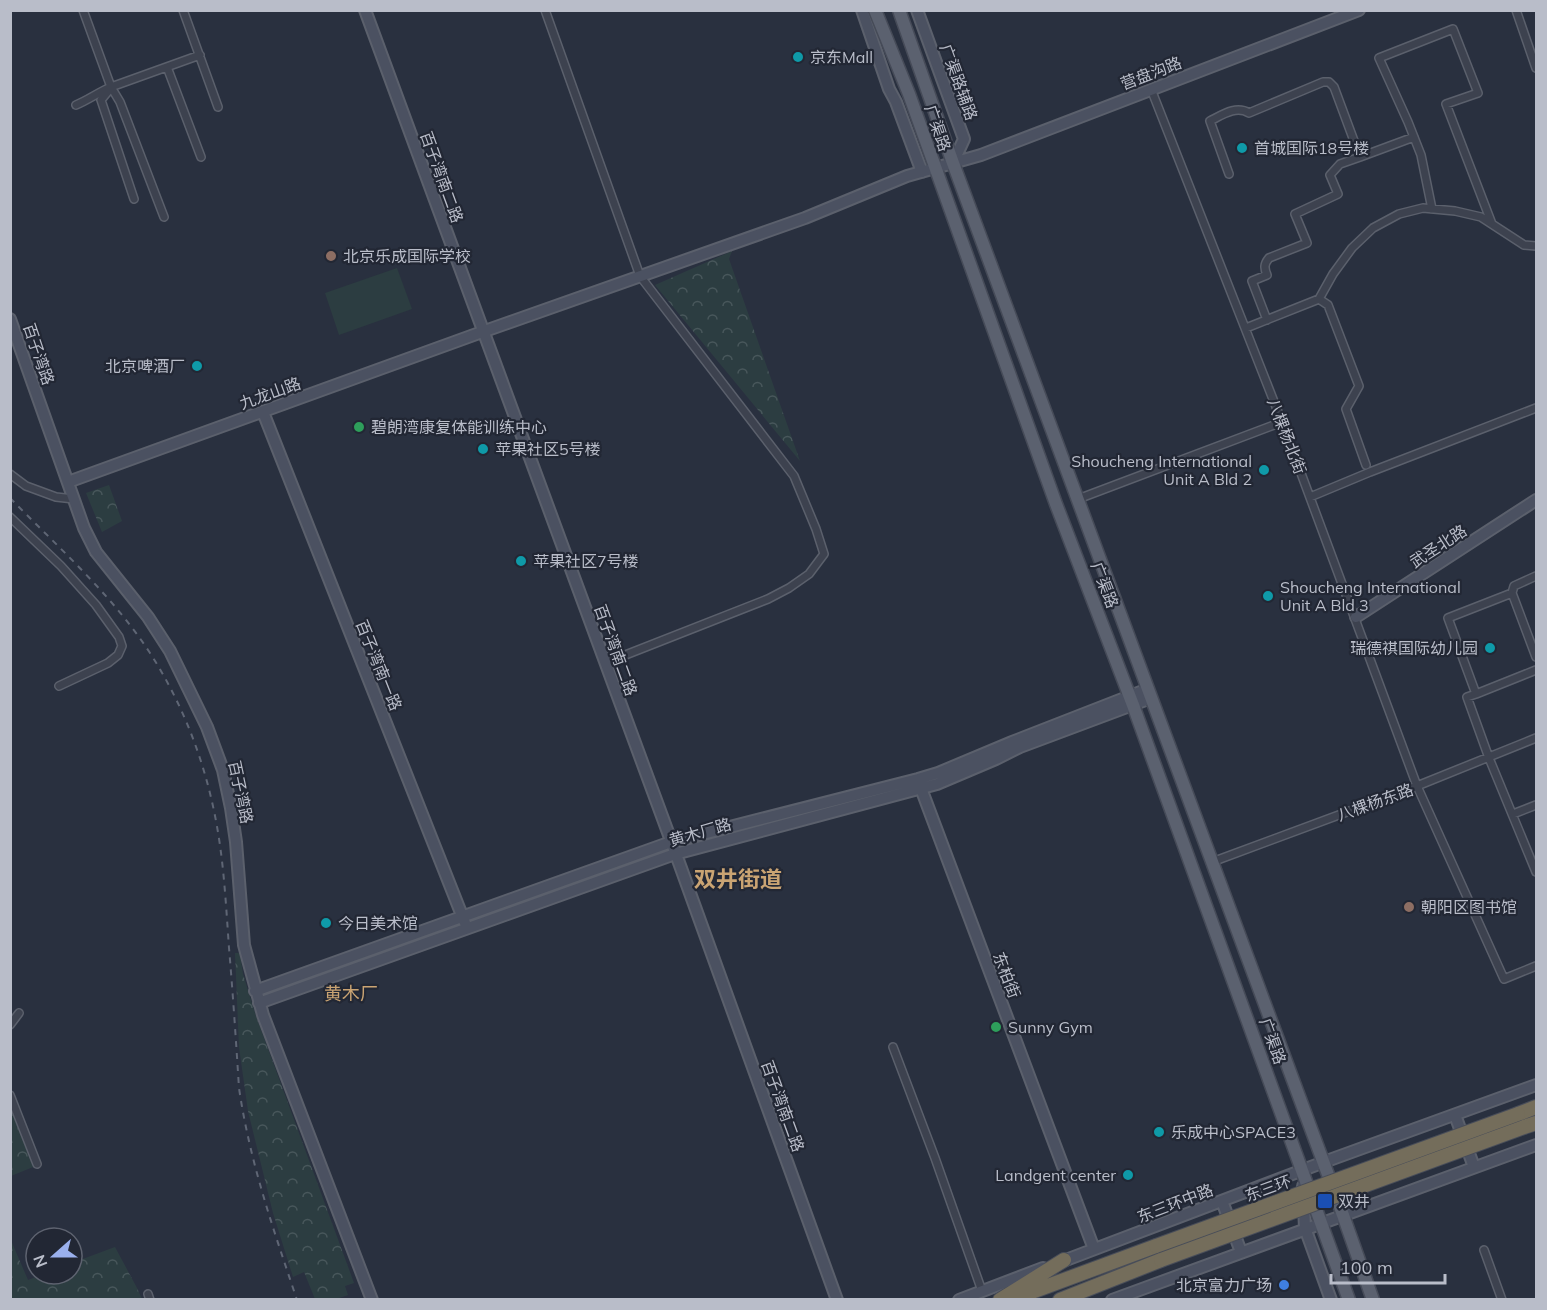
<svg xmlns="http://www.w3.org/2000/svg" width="1547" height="1310" font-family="Mulish,'Noto Sans SC',sans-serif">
  <defs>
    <pattern id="forest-crowns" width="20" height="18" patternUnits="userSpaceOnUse" patternTransform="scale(1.5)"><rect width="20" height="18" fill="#2c3d41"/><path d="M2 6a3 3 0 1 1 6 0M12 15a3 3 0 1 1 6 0" fill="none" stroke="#48575b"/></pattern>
  </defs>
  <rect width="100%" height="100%" fill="#29303f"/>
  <path fill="url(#forest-crowns)" d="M732,251L729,259L800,461L655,285Z
    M109,485L122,521L102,532L86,493Z
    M235,953H240L243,974L256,1016L354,1283L345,1286L348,1295L336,1299H315L304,1272L293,1277L273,1213L248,1111L239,1047Z
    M11,1109L33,1167L11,1176H10Z
    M10,1238L28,1280L44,1274H72V1263L115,1247L137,1288L142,1299H11Z"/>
  <path fill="#2c3d41" d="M397,268L412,309L339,335L325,293Z"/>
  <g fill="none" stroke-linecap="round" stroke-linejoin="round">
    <defs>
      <path id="street" d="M83,10L111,87L120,102L164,217
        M183,10L218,107
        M545,10L640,276L794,476L816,529L824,554L809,574L789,588L768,599L605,663
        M1516,10L1536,68
        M167,67L201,157
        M110,89L101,100L134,199
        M1151,89L1282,422L1417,786L1504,979L1536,966
        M76,105C88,100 99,92 111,87L200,55
        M1229,174L1210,121C1222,115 1236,105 1249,113L1323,82H1329L1334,87L1360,157L1414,137
        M1432,209L1421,155L1408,122L1379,58L1453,29L1478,93L1446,104L1492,224
        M1319,299L1328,305L1359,386L1346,409L1366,465
        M1267,320L1252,281L1267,275C1264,268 1264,264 1269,258L1307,243L1295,214L1338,194L1330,175L1340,164L1360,157
        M1246,328L1319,299L1333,274L1352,248L1373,228L1399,214L1423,208L1455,211L1481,217L1524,245L1536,246
        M10,474L26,486L56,497L74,499
        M1310,497L1370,472L1536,408
        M1078,499L1282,422
        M10,517L61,566L96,605L119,637L122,646L118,655L108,663L59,686
        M1512,593L1514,586L1536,576
        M1536,657L1512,593L1448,618L1476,694L1536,670
        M1476,694L1467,697L1489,758L1536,872
        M1513,814L1536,805
        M1212,862L1417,786L1536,738
        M10,1025L19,1013
        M893,1047L935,1158L982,1291
        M10,1095L37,1164
        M1484,1250L1502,1300
        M148,1294L150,1300"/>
      <path id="secondary" d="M365,10L673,846L837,1300
        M862,10L889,89L896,102L922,172
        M917,10L964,139L953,163
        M10,319L84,528L96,552L148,617L170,651L207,727L223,770L231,808L236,842L244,945L263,1015L372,1300
        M263,412L465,923
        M68,482L482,332L805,218L907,176L981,155L1359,10
        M1356,617L1536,500
        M919,783L1094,1249
        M255,991L671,842L918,779L938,773L1012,742L1148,689
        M259,1003L675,854L937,784L996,759L1020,747L1151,698
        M1455,1115L1474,1167
        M1303,1186L1305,1228L1331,1300
        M1222,1201L1241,1252
        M1058,1263L1324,1162L1536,1085
        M959,1300L1043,1268
        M1112,1300L1536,1145"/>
      <path id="primary" d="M875,10L909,94L1056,504L1133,705L1349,1300
        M899,10L953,163L1343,1215L1373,1300"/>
      <path id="highway" d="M1518,1114L1536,1107
        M1524,1127L1536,1123
        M1000,1300L1064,1260
        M1010,1300L1156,1246
        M1060,1300L1161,1260"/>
    </defs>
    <use href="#street" stroke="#5b606c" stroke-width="10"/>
    <use href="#secondary" stroke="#5b606c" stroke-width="14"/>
    <use href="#primary" stroke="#464b58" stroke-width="15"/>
    <use href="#highway" stroke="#484d59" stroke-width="16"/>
    <use href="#street" stroke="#3d424f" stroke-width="7"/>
    <use href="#secondary" stroke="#4b5161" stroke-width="10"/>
    <use href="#primary" stroke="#5b616f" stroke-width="12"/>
    <use href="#highway" stroke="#746d5b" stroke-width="14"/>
    <path stroke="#5f6675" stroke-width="2" stroke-dasharray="6 6" stroke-linecap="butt" d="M10,498C59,548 112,595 150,653C183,704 205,762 216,821C224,863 226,906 229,948C233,995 236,1041 239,1088C250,1163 273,1228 297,1300"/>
    <defs>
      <path id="highway-bridge" d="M1156,1246L1518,1114
        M1161,1260L1524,1127"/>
    </defs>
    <use href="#highway-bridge" stroke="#484d59" stroke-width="16" stroke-linecap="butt"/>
    <use href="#highway-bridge" stroke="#746d5b" stroke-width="14"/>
  </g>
  <g fill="#0f9aa8" stroke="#222734" stroke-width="2">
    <circle cx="798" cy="57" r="6"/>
    <circle cx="1242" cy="148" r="6"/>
    <circle cx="197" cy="366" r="6"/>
    <circle cx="483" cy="449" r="6"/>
    <circle cx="1264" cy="470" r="6"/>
    <circle cx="521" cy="561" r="6"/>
    <circle cx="1268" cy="596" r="6"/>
    <circle cx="1490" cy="648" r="6"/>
    <circle cx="326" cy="923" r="6"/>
    <circle cx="1159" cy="1132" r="6"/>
    <circle cx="1128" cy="1175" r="6"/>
  </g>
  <g fill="#8d6e63" stroke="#222734" stroke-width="2">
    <circle cx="331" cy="256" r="6"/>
    <circle cx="1409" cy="907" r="6"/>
  </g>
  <g fill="#2e9e5b" stroke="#222734" stroke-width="2">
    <circle cx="359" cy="427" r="6"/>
    <circle cx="996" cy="1027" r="6"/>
  </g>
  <rect fill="#1a4fb4" stroke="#222734" stroke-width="2" x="1317" y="1193" width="16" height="16" rx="3"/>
  <circle fill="#3f7fe0" stroke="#222734" stroke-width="2" cx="1284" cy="1285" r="6"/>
  <g text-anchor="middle" stroke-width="4.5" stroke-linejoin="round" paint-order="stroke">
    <g font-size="16" fill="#b9bdc9" stroke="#222734" text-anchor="start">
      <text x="810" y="63">京东Mall</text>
      <text x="1254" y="154">首城国际18号楼</text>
      <text x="343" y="262">北京乐成国际学校</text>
      <text x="185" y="372" text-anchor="end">北京啤酒厂</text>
      <text x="371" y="433">碧朗湾康复体能训练中心</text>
      <text x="495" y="455">苹果社区5号楼</text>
      <text x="1252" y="467" text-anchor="end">Shoucheng International<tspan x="1252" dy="18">Unit A Bld 2</tspan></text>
      <text x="533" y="567">苹果社区7号楼</text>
      <text x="1280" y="593">Shoucheng International<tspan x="1280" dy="18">Unit A Bld 3</tspan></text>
      <text x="1478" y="654" text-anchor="end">瑞德祺国际幼儿园</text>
      <text x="1421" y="913">朝阳区图书馆</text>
      <text x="338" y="929">今日美术馆</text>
      <text x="1008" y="1033">Sunny Gym</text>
      <text x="1171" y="1138">乐成中心SPACE3</text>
      <text x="1116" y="1181" text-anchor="end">Landgent center</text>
      <text x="1338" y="1207">双井</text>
      <text x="1272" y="1291" text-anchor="end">北京富力广场</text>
    </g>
    <g font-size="16" fill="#b9bdc9" stroke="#222734">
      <text transform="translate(1151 73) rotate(-21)" y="6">营盘沟路</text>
      <text transform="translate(959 82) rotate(70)" y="6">广渠路辅路</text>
      <text transform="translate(938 128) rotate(71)" y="6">广渠路</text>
      <text transform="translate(442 177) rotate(70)" y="6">百子湾南二路</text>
      <text transform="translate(39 354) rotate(71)" y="6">百子湾路</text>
      <text transform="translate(270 393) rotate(-20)" y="6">九龙山路</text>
      <text transform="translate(1287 436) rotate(69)" y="6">八棵杨北街</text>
      <text transform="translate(1438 546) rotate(-33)" y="6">武圣北路</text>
      <text transform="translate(1105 585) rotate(69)" y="6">广渠路</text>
      <text transform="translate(616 650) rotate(70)" y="6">百子湾南二路</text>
      <text transform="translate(379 665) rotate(68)" y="6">百子湾南一路</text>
      <text transform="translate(241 792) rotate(78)" y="6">百子湾路</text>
      <text transform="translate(1375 802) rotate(-20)" y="6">八棵杨东路</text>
      <text transform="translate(700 832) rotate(-16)" y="6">黄木厂路</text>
      <text transform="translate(1007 975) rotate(69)" y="6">东柏街</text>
      <text transform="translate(1273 1041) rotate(70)" y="6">广渠路</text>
      <text transform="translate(783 1106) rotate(70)" y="6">百子湾南二路</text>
      <text transform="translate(1268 1188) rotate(-20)" y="6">东三环</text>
      <text transform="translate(1175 1203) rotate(-21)" y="6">东三环中路</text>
    </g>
    <g font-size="18" fill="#caa473" stroke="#222734">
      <text x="351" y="1000">黄木厂</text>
    </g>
    <g font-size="22" font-weight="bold" fill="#caa473" stroke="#222734">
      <text x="738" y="887">双井街道</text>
    </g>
  </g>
  <rect width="1547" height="1310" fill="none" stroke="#b9bdc9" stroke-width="24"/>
  <g transform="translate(54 1256) rotate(249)"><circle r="28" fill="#222734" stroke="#5e6370" stroke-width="1.5"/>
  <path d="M0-4.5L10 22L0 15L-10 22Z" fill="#9ab0ed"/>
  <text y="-9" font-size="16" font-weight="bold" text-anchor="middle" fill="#b9bdc9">N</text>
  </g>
  <path d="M1331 1274v9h114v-9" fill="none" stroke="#b9bdc9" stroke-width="3"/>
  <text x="1340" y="1274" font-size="18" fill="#b9bdc9" stroke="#222734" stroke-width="4.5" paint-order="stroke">100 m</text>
</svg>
